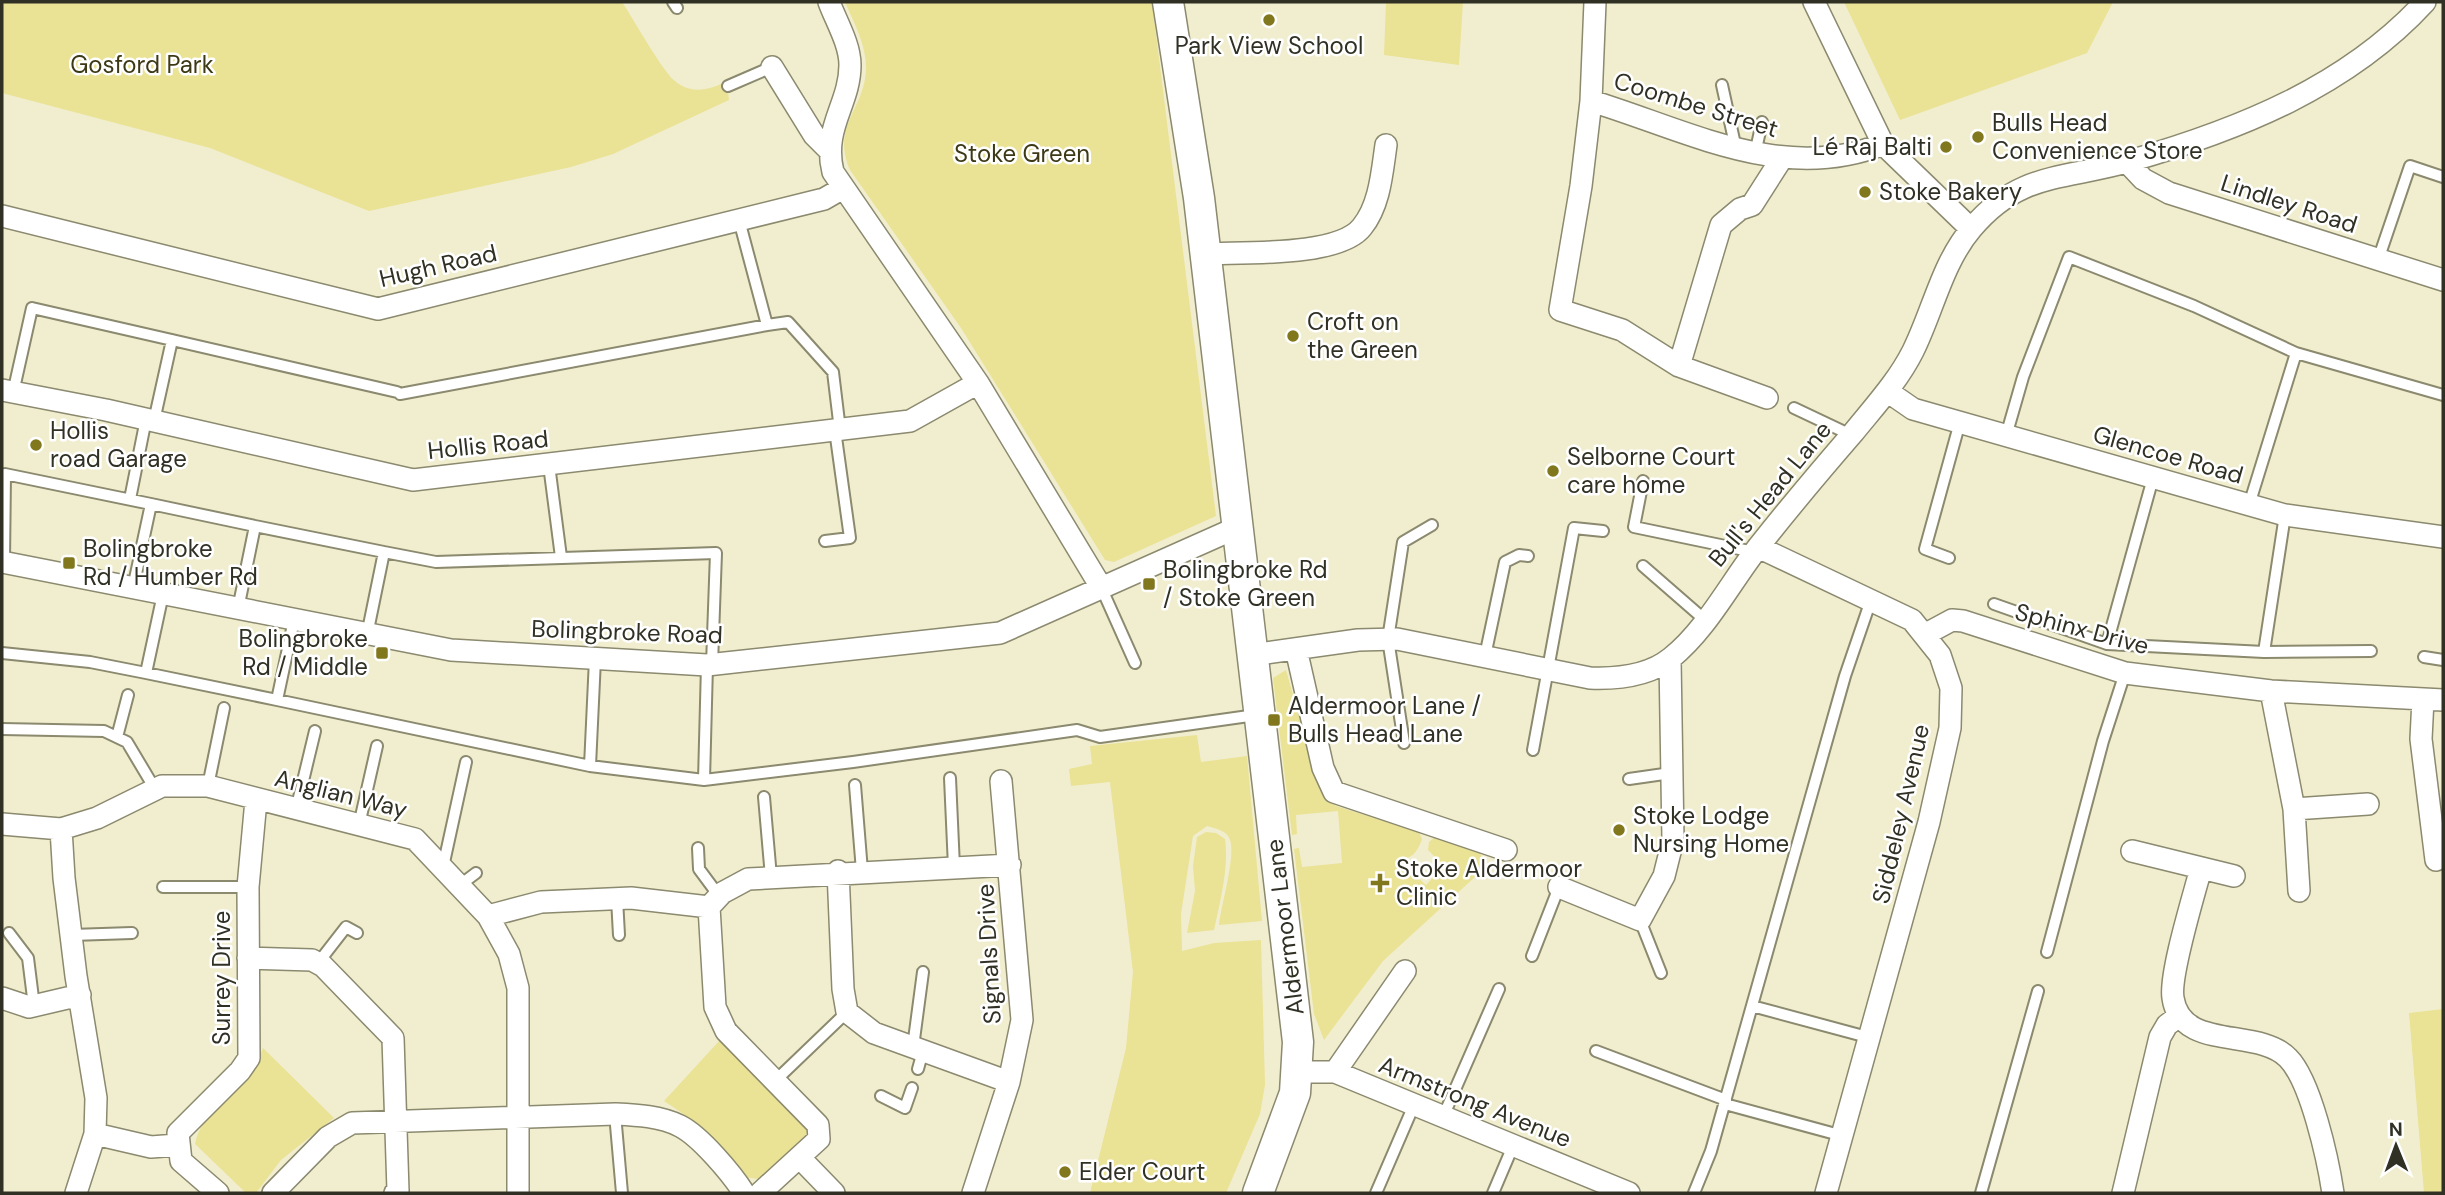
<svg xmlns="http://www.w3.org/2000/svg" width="2445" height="1195" font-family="'DM Sans',sans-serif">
  <rect width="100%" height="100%" fill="#f1eed0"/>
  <path fill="#eae294" d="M2,2H622C633,18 662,71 675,81C691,95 710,90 727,81L729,100L613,154L571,167L369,211L210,148L2,93Z
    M845,2H1152L1216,516L1114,562L1105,560L961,328L850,170C831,126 864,110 866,70C867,46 854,23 845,2Z
    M1386,2H1463L1459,65L1384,55Z
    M1844,2H2113L2087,53L1900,120Z
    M1286,670L1320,790L1326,800L1336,806L1419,832L1422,839C1417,853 1412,859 1397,860L1398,869L1415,875L1426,885L1444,866L1428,850L1429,842L1435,837L1478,850L1487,866L1383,961L1324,1040L1314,1014L1294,849L1299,848L1302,867L1342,863L1338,811L1296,815L1297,834L1292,835L1273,678Z
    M1197,735L1201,762L1247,756L1262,921L1219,925C1221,905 1236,856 1230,840C1227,830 1216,829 1207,826L1193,836L1181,914L1182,951L1214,943L1261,940L1265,1085L1260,1114L1226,1193H1090L1126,1048L1133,972L1110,782L1071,786L1069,769L1092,764L1090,746Z
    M1206,832L1216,833L1225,839C1229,869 1220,901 1214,930L1187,933L1195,891L1193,866L1197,837Z
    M2443,1009V1193H2424L2409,1013Z
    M720,1040L806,1123L808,1133L758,1179L745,1177L682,1113L664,1101Z
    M263,1048L334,1118L281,1160L256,1193H246L195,1144C203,1105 248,1085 263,1048Z"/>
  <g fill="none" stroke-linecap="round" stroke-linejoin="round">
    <defs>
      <path id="lane" d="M673,2L677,8
        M1722,85L1736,149
        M728,86L772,67
        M1755,154L1762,122
        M739,220L767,325L788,322L833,372L840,430
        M2378,260L2410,166L2443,177
        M13,393L32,308L172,340
        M400,394L767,325
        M1794,408L1851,435
        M154,421L172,340L397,392
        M2006,436L2023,377L2069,257L2194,306L2296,353L2443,395
        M549,465L561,557
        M2153,478L2107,644L2264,652
        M1643,481L1634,527L1754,552
        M130,499L146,419
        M2249,505L2296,353
        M2285,515L2264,652L2371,651
        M825,541L850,538L835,430
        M384,552L436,562L716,553L712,664
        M1949,558L1925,549L1960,422
        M4,562L5,474L151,504
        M1643,566L1705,620
        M1101,587L1135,663
        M133,588L151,504L255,526
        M1994,604L2107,644
        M238,609L255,526L384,552L367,635
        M2,653L90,662L146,673L163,594
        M1485,656L1505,562L1519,555L1528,556
        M2424,657L2443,660
        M146,673L277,700L294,620
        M277,700L590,766L595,659
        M2,729L104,731L127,742L155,789
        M117,737L128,695
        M1404,743L1388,639L1403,542L1432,525
        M1533,750L1574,528L1603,531
        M590,766L704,780L707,665
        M950,778L954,867
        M1629,779L1671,773
        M704,780L853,762L1077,730L1100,737L1256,715
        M855,785L862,871
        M208,786L224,708
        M764,797L771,877
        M296,810L315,731
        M359,825L377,746
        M698,848L699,869L719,896
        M443,867L466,762
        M460,885L476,873
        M163,887H248
        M617,899L619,935
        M1640,920L1661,973
        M9,933L28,958L34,1006
        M72,935L132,933
        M2047,952L2103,741L2125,673
        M1532,956L1559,887
        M318,963L346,927L357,933
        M1752,1006L1871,1038
        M913,1047L923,972
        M1596,1051L1726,1100
        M918,1069L923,1051
        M775,1081L847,1012
        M881,1096L905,1108L912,1088
        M1725,1104L1843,1136
        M615,1114L622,1193
        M1443,1117L1499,989
        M1376,1193L1414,1105
        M1493,1193L1513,1146
        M1694,1193L1711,1151L1845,676L1871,600
        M1981,1193L2038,991"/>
      <path id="street" d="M829,2C836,21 850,44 850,65C850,104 822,128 833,172L978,383L1101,587
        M1595,2L1591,101C1687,130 1783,184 1883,144
        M1814,2L1883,144L1971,229
        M772,67L814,135L829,150
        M1591,101L1581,186L1560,310L1622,330L1679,366L1767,398
        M2127,162L2143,179L2169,193L2443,280
        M2,216L378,309L824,199L843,188
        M1205,254C1242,252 1339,257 1362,227C1380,205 1382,172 1386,145
        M1679,366L1721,225L1740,209L1752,205L1782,158
        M2,390L106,410L413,480L910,421L978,383
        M1887,391L1913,409L2285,515L2443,537
        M1758,547L1912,620L1940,655L1951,688L1950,728L1929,822L1826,1193
        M2,562L451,650L707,665L1000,633L1236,528
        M1926,634L1952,620L1963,621L2125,673L2271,691L2443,700
        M1296,649L1323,768L1334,792L1506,850
        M1252,655L1358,640L1397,639L1590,678C1617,679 1649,676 1671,658C1707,629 1730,583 1759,546C1789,508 1821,470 1853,433C1874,407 1898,381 1913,351C1933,311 1942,263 1972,228C2020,171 2065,180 2130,161C2238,130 2347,87 2425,2
        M2271,691L2294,809L2299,891
        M2423,699L2421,739L2436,860
        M2294,809L2368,804
        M2,824L61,829L97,818L162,786H208L415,839L488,916L509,954L518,988V1193
        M61,829L64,878L76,976L96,1098L95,1134L76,1193
        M2132,851L2234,876
        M2201,868C2194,895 2169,975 2173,998C2181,1052 2258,1027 2288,1058C2311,1081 2328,1160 2333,1193
        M838,871L843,989L847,1012L874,1033L1009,1082
        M1559,887L1640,920L1664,876L1673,840L1670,659
        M488,916L541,902L631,898L709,907
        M248,958L312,960L323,966L393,1038L398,1191L395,1193
        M2,998L29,1007L80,995
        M1298,1072H1335L1629,1193
        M1335,1072L1405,971
        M95,1134L151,1147L177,1145
        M801,1159L834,1193
        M218,1193L181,1161L178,1133L240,1071L249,1058L248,887L256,800
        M273,1193L328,1137L352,1123L615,1114C636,1115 660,1116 680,1126C700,1136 732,1174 744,1193
        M760,1193L819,1139L818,1125L726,1031L715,1007L709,907L722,893L748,879L1010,865
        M973,1193L1009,1082L1022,1020L1001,781
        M2123,1193L2160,1037L2167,1025L2179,1016"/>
      <path id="secondary" d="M1168,2L1199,198L1298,1042L1295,1093L1258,1193"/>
    </defs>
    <use href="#lane" stroke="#8b896e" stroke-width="14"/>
    <use href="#street" stroke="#8b896e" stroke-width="24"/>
    <use href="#secondary" stroke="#8b896e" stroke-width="33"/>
    <use href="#lane" stroke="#fff" stroke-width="10"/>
    <use href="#street" stroke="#fff" stroke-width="21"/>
    <use href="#secondary" stroke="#fff" stroke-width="30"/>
  </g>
  <g fill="#81771c" stroke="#fff" stroke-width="2.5">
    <circle cx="1269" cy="20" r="7"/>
    <circle cx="1978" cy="137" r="7"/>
    <circle cx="1946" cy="147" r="7"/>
    <circle cx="1865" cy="192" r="7"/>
    <circle cx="1293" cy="336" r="7"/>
    <circle cx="36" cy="445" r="7"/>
    <circle cx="1553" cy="471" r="7"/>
    <rect x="62" y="556" width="14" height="14" rx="3.5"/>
    <rect x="1142" y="577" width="14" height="14" rx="3.5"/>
    <rect x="375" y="646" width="14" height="14" rx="3.5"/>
    <rect x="1267" y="713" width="14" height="14" rx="3.5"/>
    <circle cx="1619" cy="830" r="7"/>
    <path d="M1376.5 872.5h7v7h7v7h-7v7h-7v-7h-7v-7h7z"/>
    <circle cx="1065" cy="1172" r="7"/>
  </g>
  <g text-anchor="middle" stroke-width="5" stroke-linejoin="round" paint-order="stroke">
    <g font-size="24" fill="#313025" stroke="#fff" text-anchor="start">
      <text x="1269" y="54" text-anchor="middle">Park View School</text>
      <text x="1992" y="131">Bulls Head<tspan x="1992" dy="28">Convenience Store</tspan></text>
      <text x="1932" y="155" text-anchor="end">Lé Raj Balti</text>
      <text x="1879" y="200">Stoke Bakery</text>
      <text x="1307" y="330">Croft on<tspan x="1307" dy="28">the Green</tspan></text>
      <text x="50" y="439">Hollis<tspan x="50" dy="28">road Garage</tspan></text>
      <text x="1567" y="465">Selborne Court<tspan x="1567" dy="28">care home</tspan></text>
      <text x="83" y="557">Bolingbroke<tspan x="83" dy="28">Rd / Humber Rd</tspan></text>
      <text x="1163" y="578">Bolingbroke Rd<tspan x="1163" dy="28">/ Stoke Green</tspan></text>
      <text x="368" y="647" text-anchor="end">Bolingbroke<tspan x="368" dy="28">Rd / Middle</tspan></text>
      <text x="1288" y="714">Aldermoor Lane /<tspan x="1288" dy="28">Bulls Head Lane</tspan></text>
      <text x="1633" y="824">Stoke Lodge<tspan x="1633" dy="28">Nursing Home</tspan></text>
      <text x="1396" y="877">Stoke Aldermoor<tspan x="1396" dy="28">Clinic</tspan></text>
      <text x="1079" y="1180">Elder Court</text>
    </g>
    <g font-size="24" fill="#3d3915" stroke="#fff">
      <text x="142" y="73">Gosford Park</text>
      <text x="1022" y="162">Stoke Green</text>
    </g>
    <g font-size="24" fill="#313025" stroke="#fff">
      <text transform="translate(1696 105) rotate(17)" y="8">Coombe Street</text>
      <text transform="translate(2289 204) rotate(18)" y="8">Lindley Road</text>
      <text transform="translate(438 266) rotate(-13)" y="8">Hugh Road</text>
      <text transform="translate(488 445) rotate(-6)" y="8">Hollis Road</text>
      <text transform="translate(2168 455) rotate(16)" y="8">Glencoe Road</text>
      <text transform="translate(1770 494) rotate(-51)" y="8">Bull's Head Lane</text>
      <text transform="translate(2082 629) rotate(15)" y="8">Sphinx Drive</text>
      <text transform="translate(627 632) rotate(2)" y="8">Bolingbroke Road</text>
      <text transform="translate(341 794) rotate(14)" y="8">Anglian Way</text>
      <text transform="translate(1901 814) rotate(-77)" y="8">Siddeley Avenue</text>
      <text transform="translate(1285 927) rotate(-97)" y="8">Aldermoor Lane</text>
      <text transform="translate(989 954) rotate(-93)" y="8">Signals Drive</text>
      <text transform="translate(222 978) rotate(-90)" y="8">Surrey Drive</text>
      <text transform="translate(1475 1102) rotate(22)" y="8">Armstrong Avenue</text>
    </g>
  </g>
  <rect width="2445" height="1195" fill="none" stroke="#313025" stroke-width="7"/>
  <g transform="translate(2396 1146) rotate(359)" stroke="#ffffff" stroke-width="5" paint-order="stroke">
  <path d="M0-5L12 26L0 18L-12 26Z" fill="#313025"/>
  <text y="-10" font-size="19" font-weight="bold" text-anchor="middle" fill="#313025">N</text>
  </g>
</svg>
